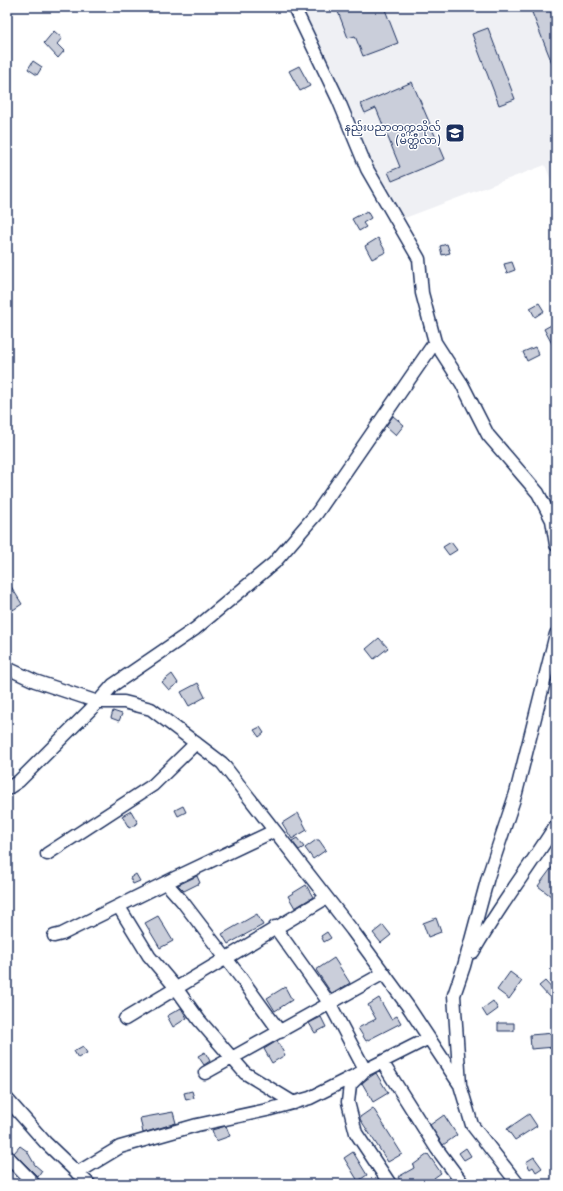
<svg xmlns="http://www.w3.org/2000/svg" width="563" height="1191" font-family="'Playpen Sans','Noto Sans Myanmar',sans-serif">
  <rect width="100%" height="100%" fill="#fff"/>
  <filter id="ink" filterUnits="userSpaceOnUse"><feTurbulence type="fractalNoise" baseFrequency=".025" numOctaves="2"/><feDisplacementMap in="SourceGraphic" scale="8" xChannelSelector="R" yChannelSelector="G"/><feConvolveMatrix kernelMatrix="1 2 1 2 8 2 1 2 1" color-interpolation-filters="sRGB"/></filter>
  <g filter="url(#ink)">
    <path fill="#eff0f4" d="M298,7H556V193L545,165L389,224L342,101Z"/>
    <path fill="#caceda" stroke="#1b2f5e" d="M341,7H384L398,43L363,56L355,36L348,38L337,9Z
      M539,7H550L556,24V73L531,10Z
      M488,28L515,99L499,105L472,34Z
      M54,31L62,38L57,44L64,51L58,58L44,43Z
      M33,61L42,67L37,75L28,69Z
      M299,66L310,86L300,91L289,71Z
      M412,82L445,159L392,181L388,172L400,167L376,108L365,113L361,104Z
      M367,211L371,218L363,223L366,227L359,231L352,219Z
      M378,238L386,252L372,259L365,246Z
      M447,244L450,253L442,255L440,246Z
      M512,262L515,270L507,273L504,264Z
      M539,303L544,311L535,317L530,308Z
      M553,324L556,331V351L544,329Z
      M535,347L539,355L527,361L523,352Z
      M393,416L404,425L396,435L386,426Z
      M451,542L457,550L449,555L443,547Z
      M7,580L22,604L13,610L7,600Z
      M379,638L388,648L374,659L366,649Z
      M172,674L178,683L169,690L162,682Z
      M198,683L205,697L189,706L181,692Z
      M113,711L122,714L119,721L111,718Z
      M260,727L264,733L259,737L254,730Z
      M183,806L186,812L178,816L175,810Z
      M131,811L138,823L129,828L122,816Z
      M298,813L307,830L292,839L282,823Z
      M297,838L304,847L299,850L292,841Z
      M316,840H319L326,850L313,859L305,848Z
      M556,862V900L538,886Z
      M136,874L140,881L133,884L130,878Z
      M197,876L200,883L184,891L178,885Z
      M306,885L313,897L295,908L288,896Z
      M257,914L263,925L228,944L222,934Z
      M158,916L173,941L160,948L145,923Z
      M436,918L441,932L428,937L423,923Z
      M383,925L391,935L381,943L373,933Z
      M327,932L331,938L324,942L321,936Z
      M334,958L350,983L332,994L316,970Z
      M510,972L522,981L509,999L497,990Z
      M545,981L555,992L549,997L539,986Z
      M285,987L292,1000L275,1011L267,998Z
      M379,998L391,1019L397,1016L401,1023L366,1041L358,1028L376,1019L368,1005Z
      M493,1001L498,1009L487,1017L482,1009Z
      M181,1008L187,1018L173,1027L167,1016Z
      M321,1017L326,1027L315,1033L309,1023Z
      M498,1023H514V1031H498Z
      M554,1033L555,1047L531,1049L530,1035Z
      M277,1041L285,1055L272,1063L264,1049Z
      M83,1046L87,1053L78,1058L74,1051Z
      M205,1052L210,1061L204,1065L198,1056Z
      M376,1073L388,1093L373,1102L362,1083L367,1079Z
      M192,1091L194,1098L186,1100L184,1093Z
      M373,1108L402,1154L388,1162L360,1119V1117Z
      M173,1112L176,1123L143,1133L140,1118Z
      M529,1114L537,1126L515,1140L507,1129Z
      M444,1115L457,1135L443,1145L430,1125Z
      M226,1126L230,1136L216,1141L212,1130Z
      M20,1146L27,1151L35,1165L42,1171L38,1177L14,1153Z
      M466,1148L471,1156L464,1160L459,1153Z
      M353,1152L367,1175L358,1181L344,1158Z
      M428,1154L441,1173L434,1178L438,1184H402L398,1177L414,1168L413,1165Z
      M534,1157L542,1168L536,1172L533,1167L530,1169L526,1162Z"/>
    <g fill="none" stroke-linecap="round" stroke-linejoin="round">
      <defs>
        <path id="minor" d="M294,7L338,99L367,169L419,259L422,293L435,342L462,384L488,435L538,493L552,520L556,545
          M7,668L35,681L98,702H124L151,709L222,763L352,930L407,1005L460,1085
          M7,789L19,781L98,702L113,685L195,629L274,563L317,513L435,342
          M47,854L153,785L196,743
          M166,883L182,901L241,978L280,1032
          M119,907L149,956L176,988L199,1020L245,1073L294,1103
          M275,927L330,1004L365,1070L350,1085L348,1102L356,1133L390,1184
          M54,936L62,934L175,878L274,831
          M473,952C498,908 529,868 556,825
          M125,1019L326,898
          M382,1062L437,1149L463,1184
          M205,1073L384,973
          M7,1099L45,1142L89,1184
          M7,1156L34,1184
          M77,1173L120,1147L197,1125L267,1110L310,1098L429,1038
          M518,1184L472,1125L460,1085L454,995L464,966L488,877L516,793L556,634"/>
      </defs>
      <use href="#minor" stroke="#1b2f5e" stroke-width="15"/>
      <use href="#minor" stroke="#fff" stroke-width="12"/>
    </g>
  </g>
  <defs>
    <symbol id="university-square" viewBox="-11 -11 22 22"><rect x="-9" y="-9" width="18" height="18" rx="4" fill="#1b2f5e" stroke="#fff"/><path d="M0-5L7-2L0 1L-7-2ZM-4 1L0 2.5L4 1V4Q0 6-4 4Z" fill="#fff"/></symbol>
  </defs>
  <g fill-rule="evenodd">
    <use href="#university-square" x="444" y="122" width="22" height="22"/>
  </g>
  <g text-anchor="middle" stroke-width="3" stroke-linejoin="round" paint-order="stroke">
    <g font-size="11" fill="#1b2f5e" stroke="#fff" text-anchor="end">
      <text x="441" y="131">နည်းပညာတက္ကသိုလ်<tspan x="441" dy="13">(မိတ္ထီလာ)</tspan></text>
    </g>
  </g>
  <rect width="563" height="1191" fill="none" stroke="#fff" stroke-width="24"/>
  <rect x="12" y="12" width="539" height="1167" fill="none" stroke="#1b2f5e" stroke-width="1.5" filter="url(#ink)"/>
</svg>
